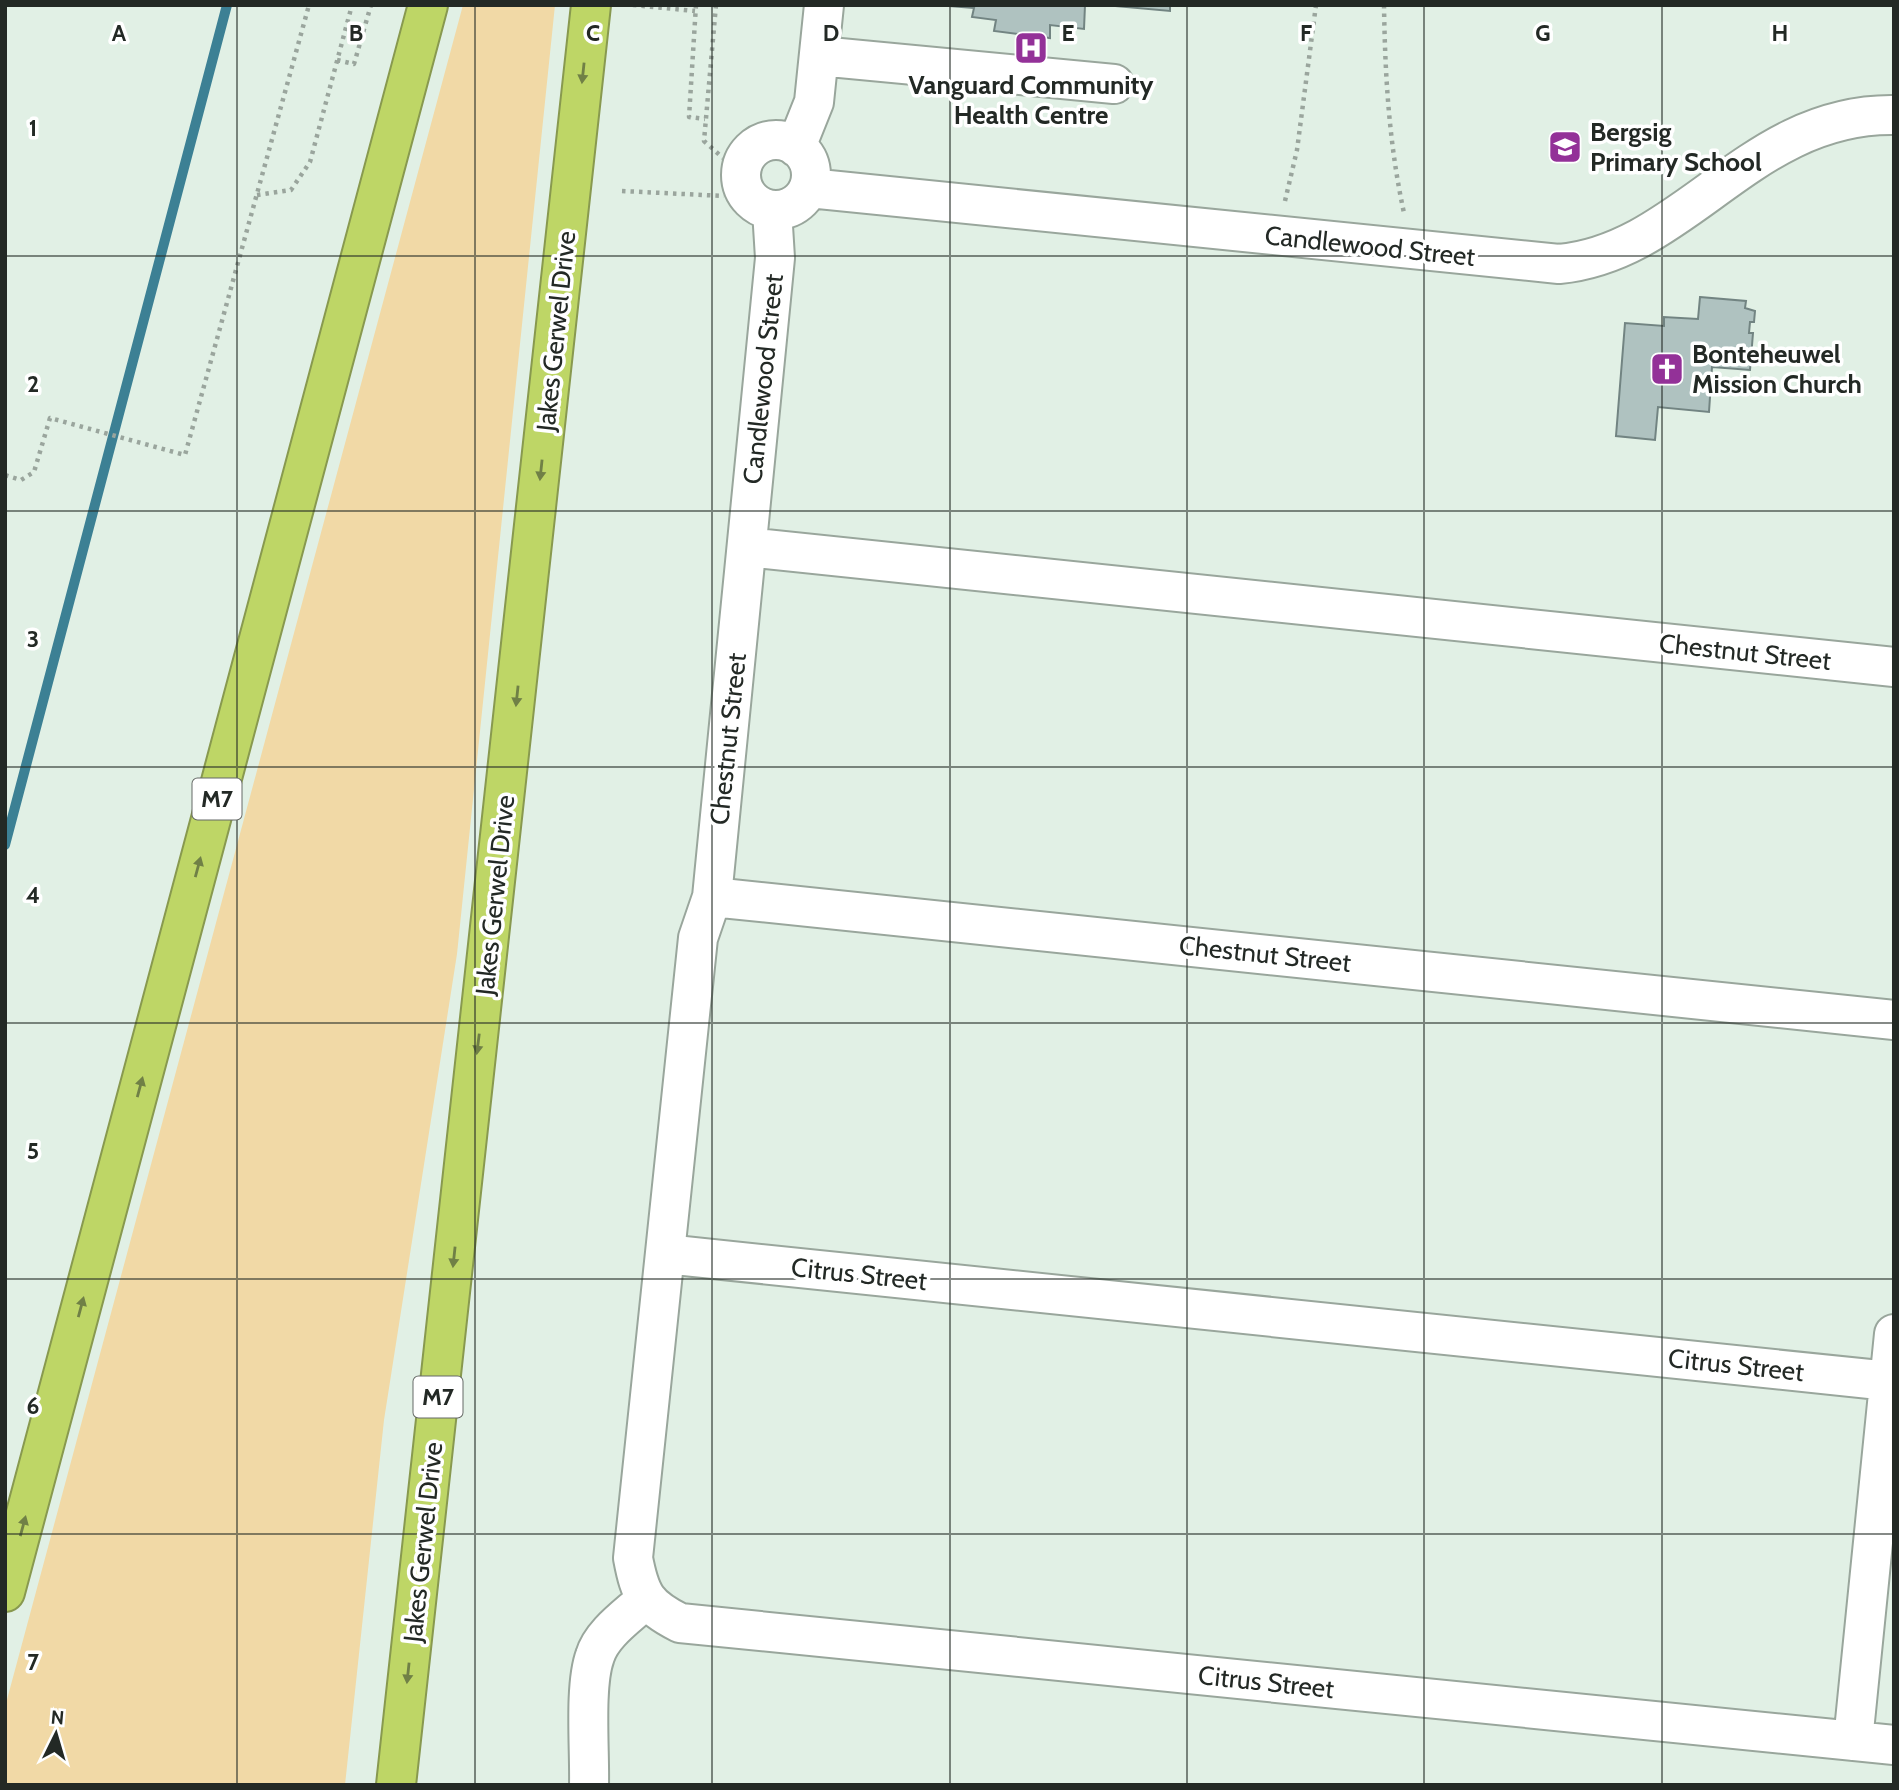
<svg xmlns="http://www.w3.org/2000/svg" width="1899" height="1790" font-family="Cabin,sans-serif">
  <rect width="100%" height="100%" fill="#e1f0e5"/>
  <path fill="#f1d9a6" d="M463,5H555L457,954L384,1420L345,1785H5V1707Z"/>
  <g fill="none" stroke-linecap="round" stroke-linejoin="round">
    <path stroke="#3c8094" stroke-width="10" d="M5,845L227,5"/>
  </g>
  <path fill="#afc2c0" stroke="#728482" stroke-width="2" d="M1085,5L1084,29L1050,25V38L994,31L996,20L972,17L974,8L949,6Z
    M1104,5H1170V11Z
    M1700,297L1746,301L1745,308L1755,311L1754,322H1750L1749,333H1753L1750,370L1712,367L1709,412L1658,407L1655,440L1616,436L1625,323L1664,326V317L1698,319Z"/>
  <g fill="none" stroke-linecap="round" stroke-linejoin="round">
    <defs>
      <path id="minor" d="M819,56L1114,84
        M741 175a35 35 0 1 1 70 0a35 35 0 1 1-70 0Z
        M796,147L814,102L824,5
        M809,188L1559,264C1686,252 1750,113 1894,115
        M772,210L775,258L712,897L698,938L633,1558C640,1595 646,1606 680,1623L1894,1745
        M747,547L1894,667
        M712,897L1894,1020
        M665,1254L1889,1381
        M1853,1741L1894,1334
        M589,1785C590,1751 584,1686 595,1656C602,1633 628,1616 645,1600"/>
      <path id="highway" d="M5,1592L428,5
        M396,1785L591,5"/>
    </defs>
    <use href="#minor" stroke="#99a69c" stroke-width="42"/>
    <use href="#highway" stroke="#88994f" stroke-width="42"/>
    <path stroke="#9aa59d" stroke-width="4.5" stroke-dasharray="3.5 5" stroke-linecap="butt" d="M633,5L695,11
      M696,5L689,117L705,119
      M716,5L704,141L723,158
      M1384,5C1385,76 1389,144 1404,213
      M337,60L354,64L371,5
      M622,191L724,196
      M257,195L291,190L310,162L352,5
      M1285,201L1297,150L1316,5
      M5,475L21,480L34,472L50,418L185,455L309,5"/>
    <use href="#minor" stroke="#fff" stroke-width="38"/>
    <use href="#highway" stroke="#bed666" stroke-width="38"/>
  </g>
  <defs><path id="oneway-solid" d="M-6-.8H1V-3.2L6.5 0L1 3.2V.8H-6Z" transform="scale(1.75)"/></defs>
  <g fill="#708046">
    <use href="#oneway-solid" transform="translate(583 73) rotate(96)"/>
    <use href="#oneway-solid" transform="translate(541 470) rotate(96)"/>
    <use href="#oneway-solid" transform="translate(517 696) rotate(96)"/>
    <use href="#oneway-solid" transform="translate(198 867) rotate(-75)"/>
    <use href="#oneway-solid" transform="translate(478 1044) rotate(97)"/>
    <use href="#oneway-solid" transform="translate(140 1087) rotate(-75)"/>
    <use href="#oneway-solid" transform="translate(454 1257) rotate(96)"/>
    <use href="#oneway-solid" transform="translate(81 1307) rotate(-75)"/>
    <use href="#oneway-solid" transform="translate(23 1526) rotate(-75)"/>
    <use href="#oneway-solid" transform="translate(408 1673) rotate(96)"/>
  </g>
  <path fill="none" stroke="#232925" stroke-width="2" stroke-opacity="0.55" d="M237,5V1785M475,5V1785M712,5V1785M950,5V1785M1187,5V1785M1424,5V1785M1662,5V1785M5,256H1894M5,511H1894M5,767H1894M5,1023H1894M5,1279H1894M5,1534H1894"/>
  <defs>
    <symbol id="hospital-square" viewBox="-11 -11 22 22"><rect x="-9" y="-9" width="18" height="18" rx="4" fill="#933198" stroke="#fff"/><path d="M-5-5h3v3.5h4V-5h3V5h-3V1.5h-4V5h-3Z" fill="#fff"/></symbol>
    <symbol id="school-square" viewBox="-11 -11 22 22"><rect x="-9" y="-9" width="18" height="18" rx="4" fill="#933198" stroke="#fff"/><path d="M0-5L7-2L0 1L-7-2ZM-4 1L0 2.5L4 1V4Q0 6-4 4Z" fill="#fff"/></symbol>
    <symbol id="church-square" viewBox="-11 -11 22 22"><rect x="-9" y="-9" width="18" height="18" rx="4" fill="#933198" stroke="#fff"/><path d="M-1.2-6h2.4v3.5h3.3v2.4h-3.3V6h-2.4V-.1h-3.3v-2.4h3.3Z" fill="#fff"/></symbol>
  </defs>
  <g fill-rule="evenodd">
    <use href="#hospital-square" x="1012" y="29" width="38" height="38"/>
    <use href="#school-square" x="1546" y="128" width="38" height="38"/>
    <use href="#church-square" x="1648" y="350" width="38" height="38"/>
  </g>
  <g text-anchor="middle" stroke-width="7" stroke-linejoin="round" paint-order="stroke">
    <g fill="#fff" stroke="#656966" stroke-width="2">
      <rect x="192.5" y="778.5" width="49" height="41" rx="5"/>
      <rect x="413.5" y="1376.5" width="49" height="41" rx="5"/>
    </g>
    <g font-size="24" font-weight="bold" fill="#232925">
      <text x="217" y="807">M7</text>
      <text x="438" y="1405">M7</text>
    </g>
    <g font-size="26" font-weight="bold" fill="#232925" stroke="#fff" text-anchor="start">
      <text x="1031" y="94" text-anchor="middle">Vanguard Community<tspan x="1031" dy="30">Health Centre</tspan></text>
      <text x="1590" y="141">Bergsig<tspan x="1590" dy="30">Primary School</tspan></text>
      <text x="1692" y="363">Bonteheuwel<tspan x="1692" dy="30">Mission Church</tspan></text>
    </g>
    <g font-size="26" fill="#232925" stroke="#fff">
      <text transform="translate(1370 246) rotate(6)" y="9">Candlewood Street</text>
      <text transform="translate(556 331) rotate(-84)" y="9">Jakes Gerwel Drive</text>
      <text transform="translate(763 379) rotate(-84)" y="9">Candlewood Street</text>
      <text transform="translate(1745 652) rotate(6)" y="9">Chestnut Street</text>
      <text transform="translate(728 739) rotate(-84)" y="9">Chestnut Street</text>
      <text transform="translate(495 895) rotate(-84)" y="9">Jakes Gerwel Drive</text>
      <text transform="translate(1265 954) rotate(6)" y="9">Chestnut Street</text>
      <text transform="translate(859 1274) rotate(6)" y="9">Citrus Street</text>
      <text transform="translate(1736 1365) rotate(6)" y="9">Citrus Street</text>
      <text transform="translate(423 1542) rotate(-84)" y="9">Jakes Gerwel Drive</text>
      <text transform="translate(1266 1682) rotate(6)" y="9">Citrus Street</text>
    </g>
  </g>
  <g font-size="23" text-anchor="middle" font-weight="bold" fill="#232925" stroke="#fff" stroke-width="7" stroke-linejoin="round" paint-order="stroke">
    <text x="119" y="41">A</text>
    <text x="356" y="41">B</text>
    <text x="593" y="41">C</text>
    <text x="831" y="41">D</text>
    <text x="1068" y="41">E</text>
    <text x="1306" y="41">F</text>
    <text x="1543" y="41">G</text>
    <text x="1780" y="41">H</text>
    <text x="33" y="136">1</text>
    <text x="33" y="392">2</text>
    <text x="33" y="647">3</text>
    <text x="33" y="903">4</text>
    <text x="33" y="1159">5</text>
    <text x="33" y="1414">6</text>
    <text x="33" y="1670">7</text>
  </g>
  <rect width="1899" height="1790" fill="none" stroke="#232925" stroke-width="14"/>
  <g transform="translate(56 1734) rotate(5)" stroke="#ffffff" stroke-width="5" paint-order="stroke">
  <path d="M0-5L12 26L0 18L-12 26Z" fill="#232925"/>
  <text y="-10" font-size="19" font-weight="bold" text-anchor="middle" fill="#232925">N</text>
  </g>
</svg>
